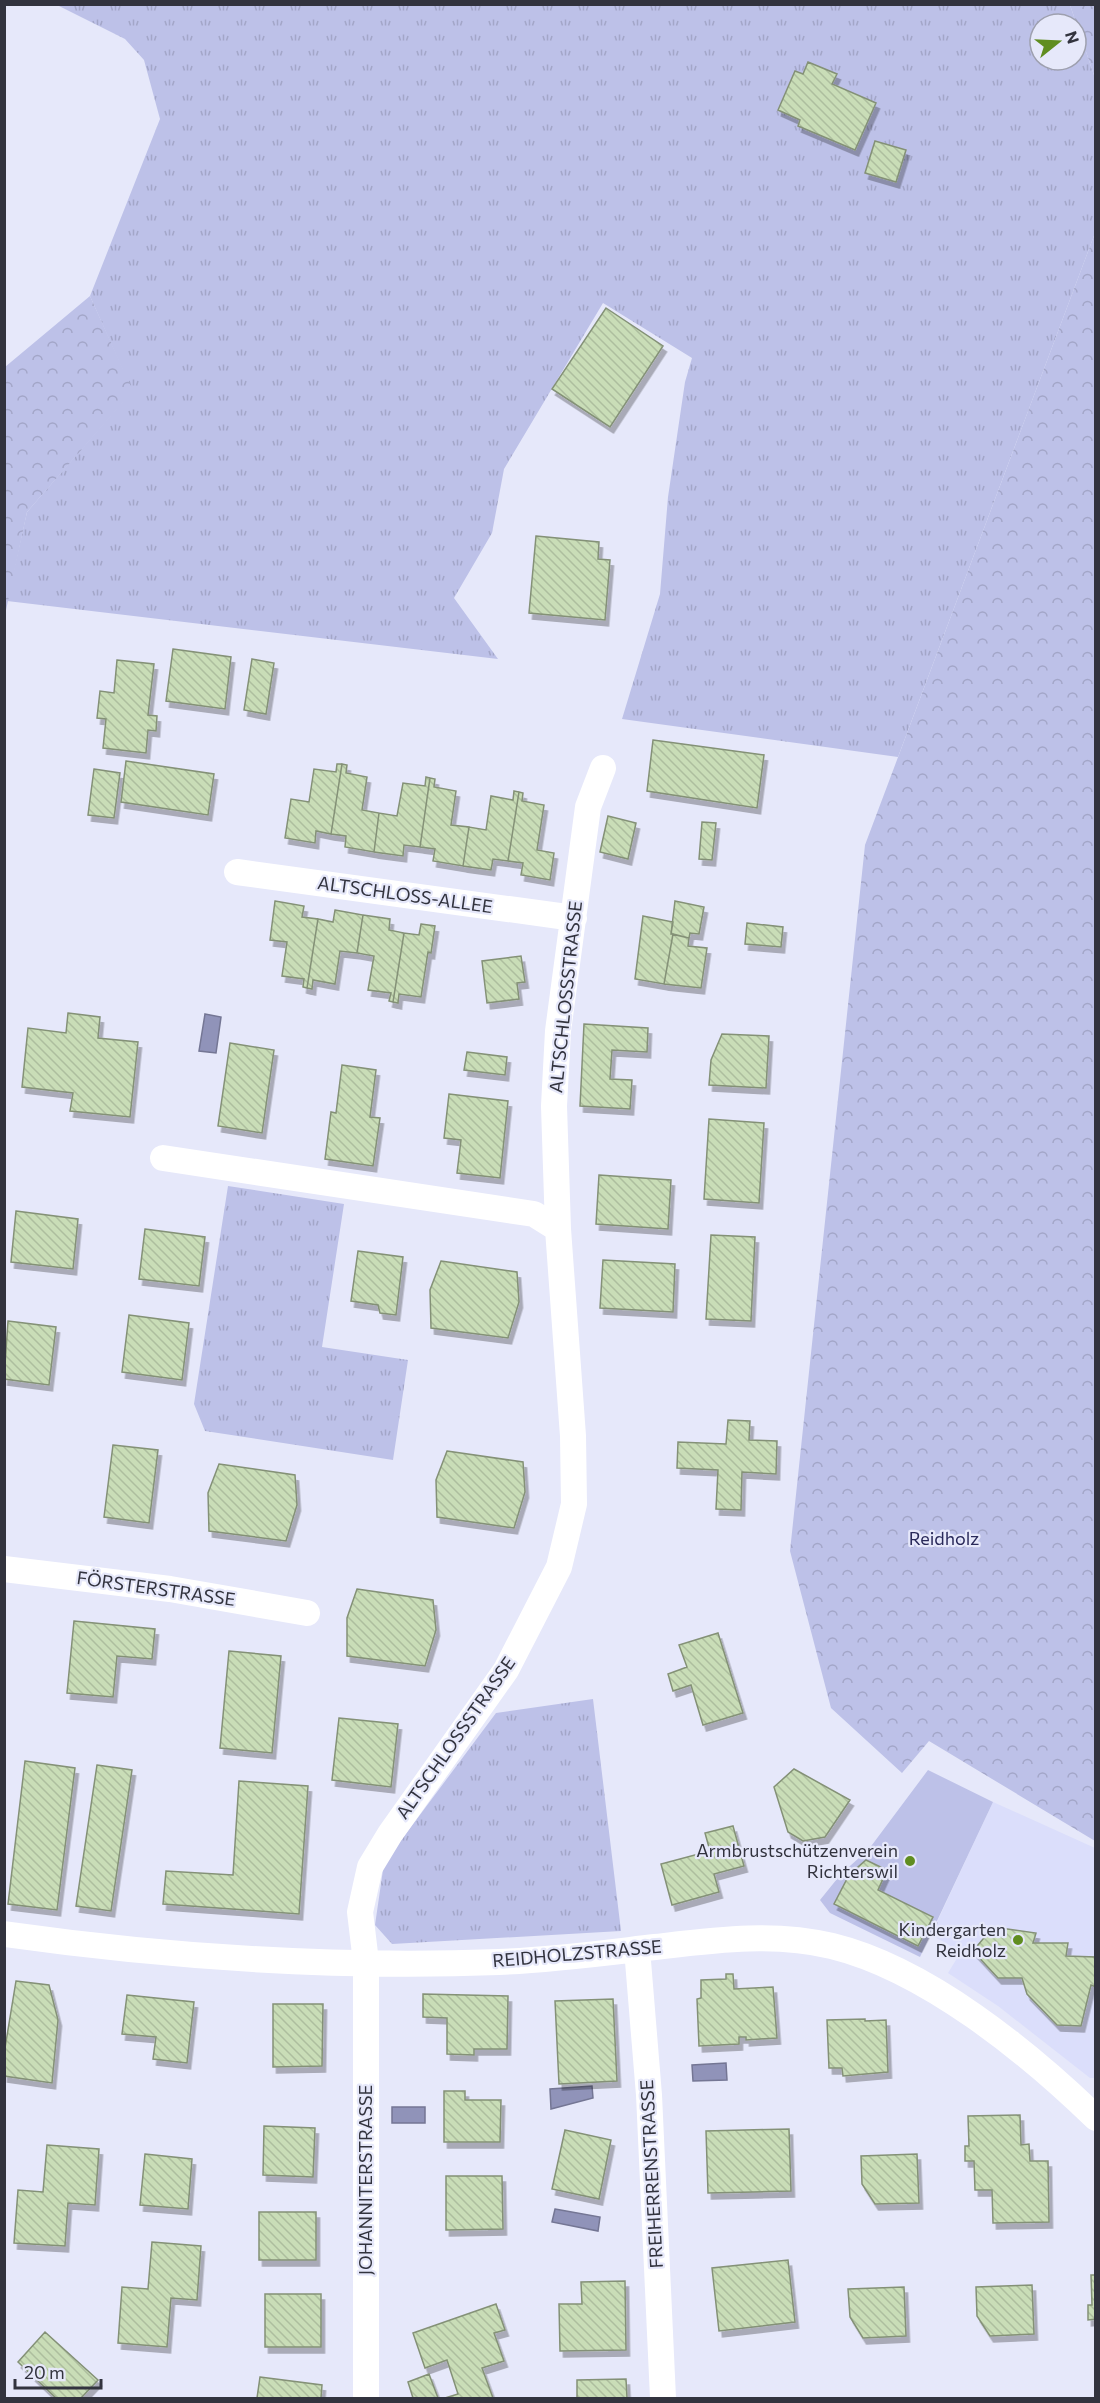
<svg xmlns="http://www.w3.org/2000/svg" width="1100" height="2403" font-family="Commissioner,sans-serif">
  <defs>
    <pattern id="grass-tufts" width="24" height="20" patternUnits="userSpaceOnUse" patternTransform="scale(1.5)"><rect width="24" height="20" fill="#bdc1e8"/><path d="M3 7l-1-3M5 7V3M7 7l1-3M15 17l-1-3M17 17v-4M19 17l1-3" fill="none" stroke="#a3a6c8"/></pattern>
    <pattern id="forest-crowns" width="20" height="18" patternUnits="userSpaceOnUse" patternTransform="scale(1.5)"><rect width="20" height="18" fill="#bdc1e8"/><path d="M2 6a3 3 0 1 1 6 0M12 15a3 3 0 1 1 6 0" fill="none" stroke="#a3a6c8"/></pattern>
    <pattern id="building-back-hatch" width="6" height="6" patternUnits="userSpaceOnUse" patternTransform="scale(1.5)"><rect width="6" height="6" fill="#c9ddb7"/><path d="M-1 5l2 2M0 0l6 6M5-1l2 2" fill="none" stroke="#adbe9e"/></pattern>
    <filter id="shadow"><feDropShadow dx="3.5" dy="6" stdDeviation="0" flood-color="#0004"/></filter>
  </defs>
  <rect width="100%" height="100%" fill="#e6e8fa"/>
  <path fill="#dbdefb" d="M993,1802L1095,1848V2078H1090L998,2006L948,1973L959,1955L949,1945L931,1935Z"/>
  <path fill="url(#grass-tufts)" fill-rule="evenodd" d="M57,5H1070L1095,78V233L898,757L622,719L660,594L668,497L685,382L692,358L603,303L504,469L492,533L454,598L498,659L7,601L27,512L132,391L90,296L160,119L144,60L125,39ZM1040,24H1076V60H1040Z
    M228,1186L344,1204L322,1347L408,1360L393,1460L205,1431L194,1404Z
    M593,1699L621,1931L392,1944L375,1925L384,1863L496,1713Z"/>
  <path fill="url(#forest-crowns)" d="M1070,5H1095V78Z
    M1095,233L1096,1841H1095L929,1741L902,1773L831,1708L790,1551L865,845Z
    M90,296L133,391L27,512L5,615V367Z"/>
  <path fill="#bdc1e8" d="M928,1770L993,1802L920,1957L830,1913L820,1900L841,1874L869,1849Z"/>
  <path fill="#9093b9" stroke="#747694" stroke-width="1.5" d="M205,1014L221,1017L216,1053L199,1051Z
    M726,2063L727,2080L693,2081L692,2065Z
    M592,2086L593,2098L551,2109L550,2089Z
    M392,2107H425V2123H392Z
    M555,2209L600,2217L598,2231L552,2222Z"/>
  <path fill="url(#building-back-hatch)" stroke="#849177" stroke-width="1.5" filter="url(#shadow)" d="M808,62L837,74L832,84L876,103L855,150L798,126L800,120L778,110L795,71L803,74Z
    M875,141L906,150L896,182L865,173Z
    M606,308L663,346L610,427L552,389Z
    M536,536L599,542L598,559L610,560L605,620L529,613Z
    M173,649L231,657L225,709L166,701Z
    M252,659L274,663L266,714L244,710Z
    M117,660L154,664L148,715L157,716L156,731L148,730L146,753L103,748L106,719L97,718L100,691L114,693Z
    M653,740L764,755L757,808L647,791Z
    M126,761L214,774L208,815L121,802Z
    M337,764H342L331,834L316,831L315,843L285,838L291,799L309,802L314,769L336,772Z
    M342,764L347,765L346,773L367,777L362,810L379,813L374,852L345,847L346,836L331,834Z
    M94,769L120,773L114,818L88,815Z
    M426,777L430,778L420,847L404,845L403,856L374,852L379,813L397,816L403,783L425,786Z
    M430,778L435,779L434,787L456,791L451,825L469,827L463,866L433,861L435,849L420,847Z
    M514,791L519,792L508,861L493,859L491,870L463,866L469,827L486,830L491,796L513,800Z
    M519,792L523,793L522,801L544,805L537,850L554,853L550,880L521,875L523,863L508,861Z
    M608,816L636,823L628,859L600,852Z
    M702,822L716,823L712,860L699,859Z
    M275,901L304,906L302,917L318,919L307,988L303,987L304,979L282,976L287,942L270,940Z
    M675,901L704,907L699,934L690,933L689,938L671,934Z
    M335,910L363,915L357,953L340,951L335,984L313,980L312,989L307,988L318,919L333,922Z
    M363,915L390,919L389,930L404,933L393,1002L389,1001L391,993L368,990L374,956L357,953Z
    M643,916L673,922L671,934H673L664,984L635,979Z
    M747,923L783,927L781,947L745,944Z
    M421,924L435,926L431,953L428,952L421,997L399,994L398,1003L393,1002L404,933L419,935Z
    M673,934L689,938L688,946L707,948L701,988L664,984Z
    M521,956L525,982L517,983L519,999L487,1003L482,961Z
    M68,1013L100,1017L98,1038L138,1042L130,1117L70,1111L73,1093L22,1087L28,1028L66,1033Z
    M584,1024L648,1028L647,1052L612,1050L610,1079L632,1080L630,1109L580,1106Z
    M722,1034L769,1036L766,1088L709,1085L711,1060Z
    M230,1043L274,1050L262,1133L218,1126Z
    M467,1052L507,1057L505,1075L464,1070Z
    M342,1065L376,1070L370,1117L380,1118L373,1166L325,1159L331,1112L336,1113Z
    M449,1094L508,1101L500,1178L457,1173L461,1140L444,1138Z
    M709,1119L764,1123L759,1203L704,1199Z
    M599,1175L671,1180L668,1229L596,1224Z
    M16,1211L78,1219L73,1269L11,1262Z
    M145,1229L205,1237L199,1286L139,1279Z
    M711,1235L755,1237L751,1321L706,1319Z
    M358,1251L403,1257L396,1315L380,1313L378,1305L351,1301Z
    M603,1260L675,1264L673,1312L600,1308Z
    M441,1261L517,1272L519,1302L508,1338L431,1328L430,1290Z
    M129,1315L189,1323L182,1380L122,1372Z
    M8,1321L56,1327L49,1385L4,1379Z
    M728,1420L750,1421L749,1440L777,1441L776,1474L742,1472L741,1510L716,1509L718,1470L677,1468L678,1442L726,1444Z
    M113,1445L158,1450L149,1523L104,1517Z
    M447,1451L523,1462L525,1492L514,1528L437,1517L436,1480Z
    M219,1464L295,1475L297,1505L286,1541L209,1531L208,1493Z
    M357,1589L433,1600L436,1630L425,1666L347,1656V1618Z
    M74,1621L155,1629L152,1659L117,1656L113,1697L67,1693Z
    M718,1633L743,1713L703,1725L691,1685L673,1691L668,1674L687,1667L679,1645Z
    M229,1651L281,1656L272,1753L220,1748Z
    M339,1718L398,1724L391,1787L332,1780Z
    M25,1761L75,1768L57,1910L8,1904Z
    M97,1765L132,1770L111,1911L76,1906Z
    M794,1769L850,1800L825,1837L803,1841L788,1832L774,1787Z
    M239,1781L308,1786L299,1914L163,1904L166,1871L233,1875Z
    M733,1826L744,1866L714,1874L719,1892L672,1905L661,1864L710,1851L705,1833Z
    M866,1860L887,1870L878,1890L933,1917L918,1946L834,1904L849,1875Z
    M993,1927L1036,1933L1033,1943H1068L1066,1956L1096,1957V1987L1091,1985L1081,2026L1057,2025L1027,1994L1022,1978H998L973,1951Z
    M726,1974H733L734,1989L773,1987L777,2038L746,2040V2037H739V2044L699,2046L697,1999L701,1998V1980L726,1979Z
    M16,1981L49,1985L58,2020L52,2083L4,2076V2054Z
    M423,1994L508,1996L507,2049H474V2055L447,2054V2018L423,2017Z
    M127,1995L194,2002L187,2063L153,2059L156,2037L122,2034Z
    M613,1999L617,2081L559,2084L555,2001Z
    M273,2004H323L322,2066L273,2067Z
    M865,2019V2021L886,2020L888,2072L843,2076L842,2068H829L827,2020Z
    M444,2091H465V2100H501L500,2142H444Z
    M1020,2115L1021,2145L1029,2144L1030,2161H1048L1049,2222L993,2223L992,2190H975L974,2161H965V2146H969L968,2116Z
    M264,2126L315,2128L313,2177L263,2175Z
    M789,2129L791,2191L708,2193L706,2131Z
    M565,2130L611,2140L599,2199L552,2189Z
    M47,2145L99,2149L95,2205L68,2203L65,2246L14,2243L18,2190L43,2192Z
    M145,2154L192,2159L188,2209L140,2205Z
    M917,2154L919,2203L875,2204L862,2184L861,2156Z
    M446,2176H502L503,2229L446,2230Z
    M259,2212H316V2260H259Z
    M152,2242L201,2246L197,2300L171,2298L167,2347L118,2343L122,2287L148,2289Z
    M788,2260L795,2322L719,2331L712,2268Z
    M1091,2275H1096V2319L1088,2320V2305H1092Z
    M625,2281L626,2350L560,2351L559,2304H582L581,2282Z
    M1032,2285L1034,2334L990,2336L977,2316L976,2287Z
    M904,2287L906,2336L863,2338L850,2317L848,2289Z
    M265,2294H321V2347H265Z
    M496,2304L505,2330L494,2333L504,2361L482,2368L493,2398H445L458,2394L447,2360L425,2368L413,2333Z
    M45,2332L98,2380L81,2398H56L18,2362Z
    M429,2374L438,2398H413L408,2382Z
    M260,2377L322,2385L321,2398H257Z
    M626,2379L627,2398H577V2380Z"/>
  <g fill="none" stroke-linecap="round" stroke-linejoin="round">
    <path stroke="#fff" stroke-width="26" d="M237,872L574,918
      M163,1158L534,1214L558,1229
      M4,1569L170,1589L307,1613
      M4,1934C167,1957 335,1968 499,1962C551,1960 603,1953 655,1947C715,1940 772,1932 832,1946C926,1969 1028,2052 1096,2118
      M637,1949L649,2095L663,2398
      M366,2398V1962L360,1912L370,1867L390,1834L506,1670L559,1567L574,1504L573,1436L558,1229L554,1106L558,1031L588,807L603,768"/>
  </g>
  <g fill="#608d20" stroke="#e6e8fa" stroke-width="2">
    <circle cx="910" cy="1861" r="6"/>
    <circle cx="1018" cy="1940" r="6"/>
  </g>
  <g text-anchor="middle" stroke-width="4.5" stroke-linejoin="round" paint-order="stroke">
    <g font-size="18" fill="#32333e" stroke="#e6e8fa">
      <text transform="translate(405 895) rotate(8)" y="6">ALTSCHLOSS-ALLEE</text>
      <text transform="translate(566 997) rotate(-84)" y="6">ALTSCHLOSSSTRASSE</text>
      <text transform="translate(156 1589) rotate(8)" y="6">FÖRSTERSTRASSE</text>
      <text transform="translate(456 1738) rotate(-55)" y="6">ALTSCHLOSSSTRASSE</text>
      <text transform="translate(577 1954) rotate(-5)" y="6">REIDHOLZSTRASSE</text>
      <text transform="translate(652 2174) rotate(-93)" y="6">FREIHERRENSTRASSE</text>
      <text transform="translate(366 2180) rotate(-90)" y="6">JOHANNITERSTRASSE</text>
    </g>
    <g font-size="18" fill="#29295a" stroke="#e6e8fa">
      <text x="944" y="1545">Reidholz</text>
    </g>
    <g font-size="18" fill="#32333e" stroke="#e6e8fa" text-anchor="end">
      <text x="898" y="1857">Armbrustschützenverein<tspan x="898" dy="21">Richterswil</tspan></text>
      <text x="1006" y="1936">Kindergarten<tspan x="1006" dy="21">Reidholz</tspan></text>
    </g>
  </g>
  <rect width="1100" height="2403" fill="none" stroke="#32333e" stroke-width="12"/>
  <g transform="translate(1058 42) rotate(72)"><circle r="28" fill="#e6e8fa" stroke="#9ea0af" stroke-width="1.5"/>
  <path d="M0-4.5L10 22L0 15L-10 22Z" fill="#608d20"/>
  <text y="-9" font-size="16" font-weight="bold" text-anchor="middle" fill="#32333e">N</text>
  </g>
  <path d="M15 2379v9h86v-9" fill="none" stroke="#32333e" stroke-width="3"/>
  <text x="24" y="2379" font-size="18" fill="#32333e" stroke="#e6e8fa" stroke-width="4.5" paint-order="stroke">20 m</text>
</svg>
